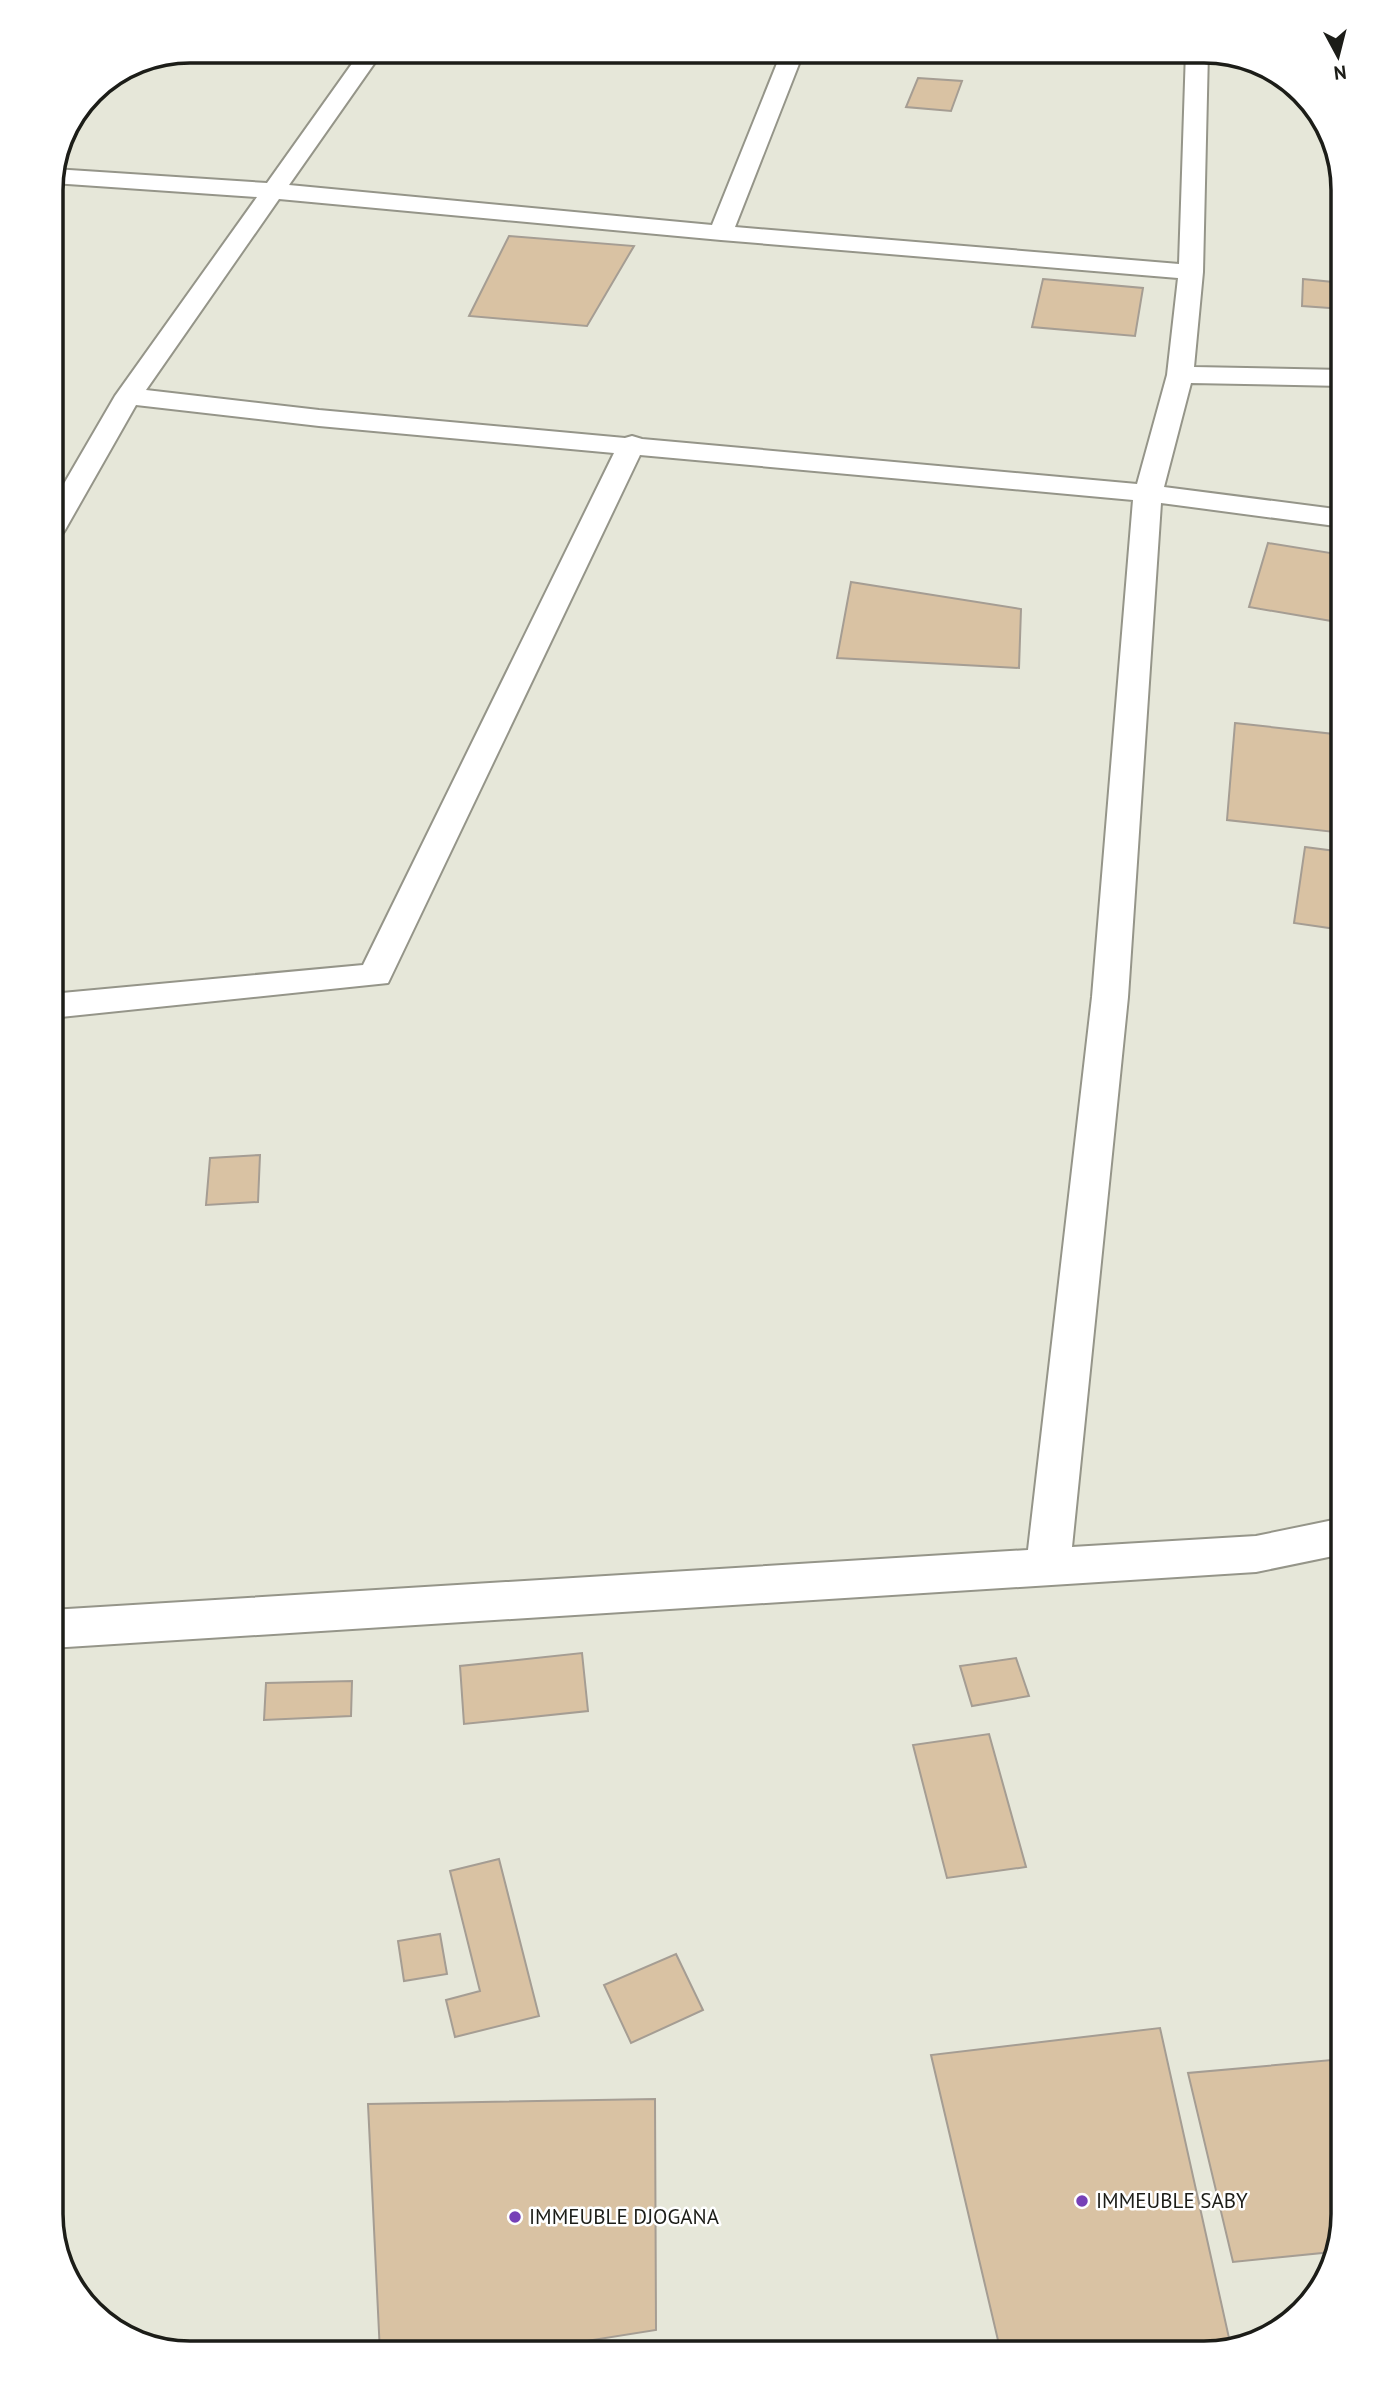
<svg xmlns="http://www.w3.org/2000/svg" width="1394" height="2404" font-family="'PT Sans',sans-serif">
  <rect width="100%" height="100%" fill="#e6e7d9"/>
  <path fill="#d9c2a3" stroke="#a59d93" stroke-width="2" d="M918,78L962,81L951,111L906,107Z
    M509,236L634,246L587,326L469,316Z
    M1043,279L1143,288L1135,336L1032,327Z
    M1303,279L1343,283V309L1302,306Z
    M1268,543L1343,555V623L1249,607Z
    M851,582L1021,609L1019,668L837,658Z
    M1235,723L1343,735V833L1227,820Z
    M1305,847L1343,852V930L1294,923Z
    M260,1155L258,1202L206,1205L210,1158Z
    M582,1653L588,1711L464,1724L460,1666Z
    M1016,1658L1029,1696L972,1706L960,1666Z
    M352,1681L351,1716L264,1720L266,1683Z
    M989,1734L1026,1867L947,1878L913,1745Z
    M499,1859L539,2016L455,2037L446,2000L480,1991L450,1871Z
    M440,1934L447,1974L404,1981L398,1941Z
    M676,1954L703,2010L631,2043L604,1985Z
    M1160,2028L1231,2347L1204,2353H1001L931,2055Z
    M1343,2059V2215L1332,2252L1233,2262L1188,2073Z
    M655,2099L656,2330L511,2353H380L368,2104Z"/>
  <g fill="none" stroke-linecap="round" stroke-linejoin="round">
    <defs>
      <path id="minor" d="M361,51H383L289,185L712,225L782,51H804L735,227L1179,264L1186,51H1208L1203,272L1194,367L1343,370V386L1191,383L1164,487L1343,510V527L1161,503L1128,997L1072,1547L1256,1536L1343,1518V1554L1256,1572L51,1648V1610L1028,1550L1092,997L1133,500L640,455L388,983L51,1018V994L363,965L614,453L319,426L136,405L65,530L61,536L51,539V506L115,396L257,197L53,183L51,181L54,169L267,183ZM279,199L721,240L1178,278L1167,375L1137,484L642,439L632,436L625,438L319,410L146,390Z"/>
    </defs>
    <use href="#minor" stroke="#959589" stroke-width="4"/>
    <use href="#minor" fill="#fff" fill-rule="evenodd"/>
  </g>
  <g fill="#7640b7" stroke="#fff" stroke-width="2.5">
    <circle cx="1082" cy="2201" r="7"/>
    <circle cx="515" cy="2217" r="7"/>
  </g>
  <g text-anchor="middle" stroke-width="5" stroke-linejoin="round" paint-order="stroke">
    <g font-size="21" fill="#1c1d18" stroke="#fff" text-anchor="start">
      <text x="1096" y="2208">IMMEUBLE SABY</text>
      <text x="529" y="2224">IMMEUBLE DJOGANA</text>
    </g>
  </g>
  <path d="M0 0H1394V2404H0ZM190 63H1204A127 127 0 0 1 1331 190V2214A127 127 0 0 1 1204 2341H190A127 127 0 0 1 63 2214V190A127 127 0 0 1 190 63Z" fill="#fff" fill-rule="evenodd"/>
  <path fill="none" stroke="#1c1d18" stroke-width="3.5" d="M190 63H1204A127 127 0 0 1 1331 190V2214A127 127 0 0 1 1204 2341H190A127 127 0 0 1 63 2214V190A127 127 0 0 1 190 63Z"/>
  <g transform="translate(1338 56) rotate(173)" stroke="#ffffff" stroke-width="5" paint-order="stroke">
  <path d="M0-5L12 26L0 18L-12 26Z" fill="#1c1d18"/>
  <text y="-10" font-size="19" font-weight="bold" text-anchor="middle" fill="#1c1d18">N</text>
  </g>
</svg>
